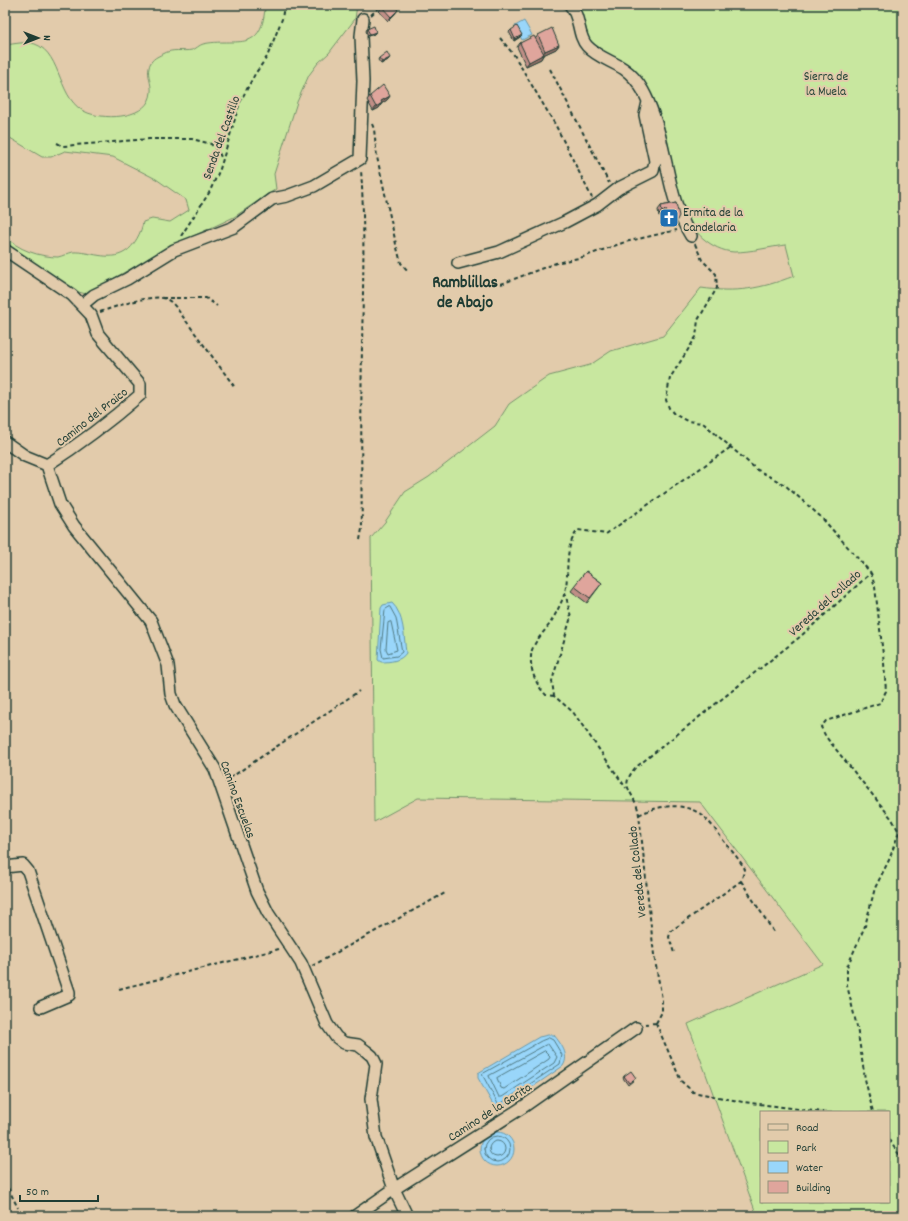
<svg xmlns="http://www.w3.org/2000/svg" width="908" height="1221" font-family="Dekko,sans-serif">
  <rect width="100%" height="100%" fill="#e2cbab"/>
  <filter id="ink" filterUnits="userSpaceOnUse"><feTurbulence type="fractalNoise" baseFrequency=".025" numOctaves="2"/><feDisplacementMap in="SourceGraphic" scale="8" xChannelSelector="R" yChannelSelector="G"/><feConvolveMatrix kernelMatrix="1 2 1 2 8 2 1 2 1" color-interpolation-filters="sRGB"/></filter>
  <g filter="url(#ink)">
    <path fill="#c8e79f" stroke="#74926a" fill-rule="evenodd" d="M262,5H357L355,19L329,53L318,63L309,75L297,102L274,174L276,189L234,217L164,250L86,294L75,291L5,243V235C16,250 41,257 58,257C63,256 68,253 73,252C89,251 109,262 125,252C134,247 142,231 143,222L152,219L170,222L189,210L186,200L156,179L113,157L65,151L51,157H42L5,135V45C14,44 26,41 35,44C63,54 57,102 88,113C107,120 149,119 151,92C152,84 147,75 149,68C150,60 156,57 163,54C173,48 182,52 192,50C196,49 199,45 203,44C235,37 261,55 265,8Z
      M577,5H903V1216H757L688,1024L823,964L700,802L418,798L374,822L371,538L385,522L405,492L429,477L495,426L509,404L549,376L590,365L611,351L663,336L701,288C737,293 760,289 794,276L786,245C769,247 751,252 734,252C712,251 690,230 683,210C670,172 670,124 649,90C635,69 610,56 590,43L582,14ZM761,1112H889V1202H761Z"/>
    <path fill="#99d6fa" stroke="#6899ab" d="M524,21L532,35L522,40L515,26Z
      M392,603C404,614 404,637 406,653C401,661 390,662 381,662L378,660L381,608L383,605Z
      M548,1035H554C561,1044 570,1055 563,1066L502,1108H495L478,1078V1073L539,1037Z
      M480 1149a17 17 0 1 1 34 0a17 17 0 1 1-34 0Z"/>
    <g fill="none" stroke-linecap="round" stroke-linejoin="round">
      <path stroke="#507a83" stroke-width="1" d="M390,607L396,618L402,652L397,656L383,658L381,649L385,610Z
        M391,622L397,650L388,653L386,649L388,623Z
        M549,1038L553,1040L562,1055L560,1064L500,1104H498L482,1074L541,1041Z
        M548,1044L557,1057L554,1063L502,1097H499L489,1076Z
        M545,1051L550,1056L549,1059L504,1089L501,1088L497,1078Z
        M484 1149a13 13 0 1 1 26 0a13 13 0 1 1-26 0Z
        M489 1149a8 8 0 1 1 16 0a8 8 0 1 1-16 0Z"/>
      <defs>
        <path id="minor" d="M570,5C581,17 577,35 587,46C597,57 612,61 624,69C640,80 648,99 654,117C668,156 668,200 691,236
          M5,250L72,295L91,315L98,334L140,384V395C110,421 80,444 47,465
          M458,263L499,252L565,222L597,205L619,188L653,171L655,161L645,115L648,102
          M82,305L94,295L127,279L174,250L234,227L272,199L287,196L314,186L360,159L363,81L361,36L363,19
          M5,442L25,456L47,465
          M47,465L60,504L74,526L151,621L168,665L171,694L175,705L215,769L257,891L268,913L301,963L327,1024L336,1037L344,1043L358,1045L366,1051L372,1056L376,1064L371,1099L376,1137L394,1189L407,1216
          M5,867L23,865L28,871L69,992V995L41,1007
          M355,1216L394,1189L523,1107L636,1028"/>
      </defs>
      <use href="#minor" stroke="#1f3d34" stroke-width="14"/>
      <path stroke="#1f3d34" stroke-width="2" stroke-dasharray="4 3" stroke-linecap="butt" d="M363,5V10
        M371,15L382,5
        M500,38L514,55L556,126L592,198
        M550,69L609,183
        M372,124L374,129L377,157L396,244L401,263L408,271
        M57,143L63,146L149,139H192L211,144L218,151L222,159
        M181,236L209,193L220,169L240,102L255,74L267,57L282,19L284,5
        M695,244L702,260L716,274L717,288L698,320L696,337L670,378L666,400L669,408L674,414L687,421L703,423L756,469L785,485L821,517L871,573
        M501,284L556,263L583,257L625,242L677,230
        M162,298H206L217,306
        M100,312C114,307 154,293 166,299C171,301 175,306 178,310L234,386
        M360,540L362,529C361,468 361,407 362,346C363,287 365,228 361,170
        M871,573L875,587L884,663L886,691L880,703L826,721L821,727L826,737L892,819L899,832L889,860L875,888L865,926L847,967V985L857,1027L865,1079L873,1112
        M565,592L571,617L552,681L554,696L573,712L626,788
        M554,696L546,695C535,684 528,666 532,650C535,641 543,633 549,625C555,616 562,602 565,592C570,570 563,549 578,530L606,534L731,447
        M230,778L359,691
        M639,815C659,804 690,801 707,820C713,826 718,833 723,840C730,849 739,859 745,869L741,881L671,931L669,937L674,953
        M741,881L775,934
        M312,966L445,893
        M119,989L279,949
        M656,1023L662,1012V999L654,955L640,823C639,817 639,810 636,804C629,787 621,786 635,768L801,636L871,573
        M656,1023L681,1081L693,1092L743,1102L823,1112
        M645,1024L656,1023
        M889,1140L903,1160
        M5,1182L18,1208"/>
      <use href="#minor" stroke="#e2cbab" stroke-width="11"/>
    </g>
    <path fill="#c08e86" stroke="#1f3d34" d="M478,5H486L481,9Z
      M382,7L395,14L388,21L379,11Z
      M367,29L376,32L374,34L368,36L366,31Z
      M511,30L520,37L514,41L509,32Z
      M538,35L559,45L556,49L543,55L541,59L526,66L517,47L520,43L536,38Z
      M379,58L388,60L381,64L378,60Z
      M370,96H390L387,100L382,103L379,108L373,111L367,100Z
      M676,203V222L673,226L670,227L666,224L663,214L659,216L658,210L661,206Z
      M586,571L602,583L587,603L571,591Z
      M624,1076L634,1080L628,1085L623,1078Z"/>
    <path fill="#9c746d" stroke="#1f3d34" d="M398,10L395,14L388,21L391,17Z
      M376,32L374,34L368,36L370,34Z
      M522,35L520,37L514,41L515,39Z
      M559,45L556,49L543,55L541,59L526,66L529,62L542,55L545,51Z
      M390,58L388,60L381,64L382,62Z
      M390,96L387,100L378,106L381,101Z
      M382,103L379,108L373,111L376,107Z
      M666,210L663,214L659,216L662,211Z
      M676,222L673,226L670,227L673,223Z"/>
    <path fill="#dfa59c" stroke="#1f3d34" d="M384,5H394L398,10L391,17L382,7Z
      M374,26L376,32L370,34L367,29Z
      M517,26L522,35L515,39L511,30Z
      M552,28L559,45L545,51L538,35Z
      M534,36L544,54L529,62L520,43Z
      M387,52L390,58L382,62L379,58Z
      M383,85L390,96L381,101L382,103L376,107L370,96Z
      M676,203L679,216L676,222L673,223L669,220L666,210L662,211L661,206Z
      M586,571L602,583L590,598L574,586Z
      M631,1071L636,1078L629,1083L624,1076Z"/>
  </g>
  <defs>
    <symbol id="church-square" viewBox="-11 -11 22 22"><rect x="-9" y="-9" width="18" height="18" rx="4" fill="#1f6fb2" stroke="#e2cbab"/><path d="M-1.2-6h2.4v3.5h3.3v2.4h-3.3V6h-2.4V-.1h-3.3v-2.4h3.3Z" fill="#fff"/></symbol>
  </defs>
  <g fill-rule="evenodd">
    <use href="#church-square" x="658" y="207" width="22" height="22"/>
  </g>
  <g text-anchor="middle" stroke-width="4" stroke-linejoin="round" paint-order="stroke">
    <g font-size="13" fill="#274639" stroke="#e2cbab">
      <text x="826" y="80">Sierra de<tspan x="826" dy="15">la Muela</tspan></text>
    </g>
    <g font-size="13" fill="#1f3d34" stroke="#e2cbab">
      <text transform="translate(220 137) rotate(-70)" y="5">Senda del Castillo</text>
      <text transform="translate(91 416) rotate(-38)" y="5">Camino del Praico</text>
      <text transform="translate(824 602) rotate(-42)" y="5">Vereda del Collado</text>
      <text transform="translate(239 799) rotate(70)" y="5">Camino Escuelas</text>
      <text transform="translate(636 872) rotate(-96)" y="5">Vereda del Collado</text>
      <text transform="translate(489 1111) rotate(-33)" y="5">Camino de la Garita</text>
    </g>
    <g font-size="13" fill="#1f3d34" stroke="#e2cbab" text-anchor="start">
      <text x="683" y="216">Ermita de la<tspan x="683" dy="15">Candelaria</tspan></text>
    </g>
    <g font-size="17" font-weight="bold" fill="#1f3d34" stroke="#e2cbab">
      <text x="465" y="287">Ramblillas<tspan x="465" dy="20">de Abajo</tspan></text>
    </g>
  </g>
  <rect width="908" height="1221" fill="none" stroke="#e2cbab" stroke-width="20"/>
  <rect x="10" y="10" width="888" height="1201" fill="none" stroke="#1f3d34" stroke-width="1.5" filter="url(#ink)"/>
  <rect x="760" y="1111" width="130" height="92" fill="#e2cbab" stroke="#94927b"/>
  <rect x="768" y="1124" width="20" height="6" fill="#e2cbab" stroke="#94927b"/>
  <text x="796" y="1131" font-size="12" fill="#1f3d34">Road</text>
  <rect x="768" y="1141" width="20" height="12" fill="#c8e79f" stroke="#94927b"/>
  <text x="796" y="1151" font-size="12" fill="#1f3d34">Park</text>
  <rect x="768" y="1161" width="20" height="12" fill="#99d6fa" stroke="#94927b"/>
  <text x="796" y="1171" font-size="12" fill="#1f3d34">Water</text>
  <rect x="768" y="1181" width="20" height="12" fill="#dfa59c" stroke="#94927b"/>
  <text x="796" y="1191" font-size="12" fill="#1f3d34">Building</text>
  <g transform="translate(38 38) rotate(90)" stroke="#e2cbab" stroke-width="3" paint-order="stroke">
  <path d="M0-3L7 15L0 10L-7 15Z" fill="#1f3d34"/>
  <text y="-6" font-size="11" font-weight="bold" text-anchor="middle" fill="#1f3d34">N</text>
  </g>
  <path d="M20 1195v6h78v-6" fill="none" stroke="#1f3d34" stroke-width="2"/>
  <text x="26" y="1195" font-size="12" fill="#1f3d34" stroke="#e2cbab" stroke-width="3" paint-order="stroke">50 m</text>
</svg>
